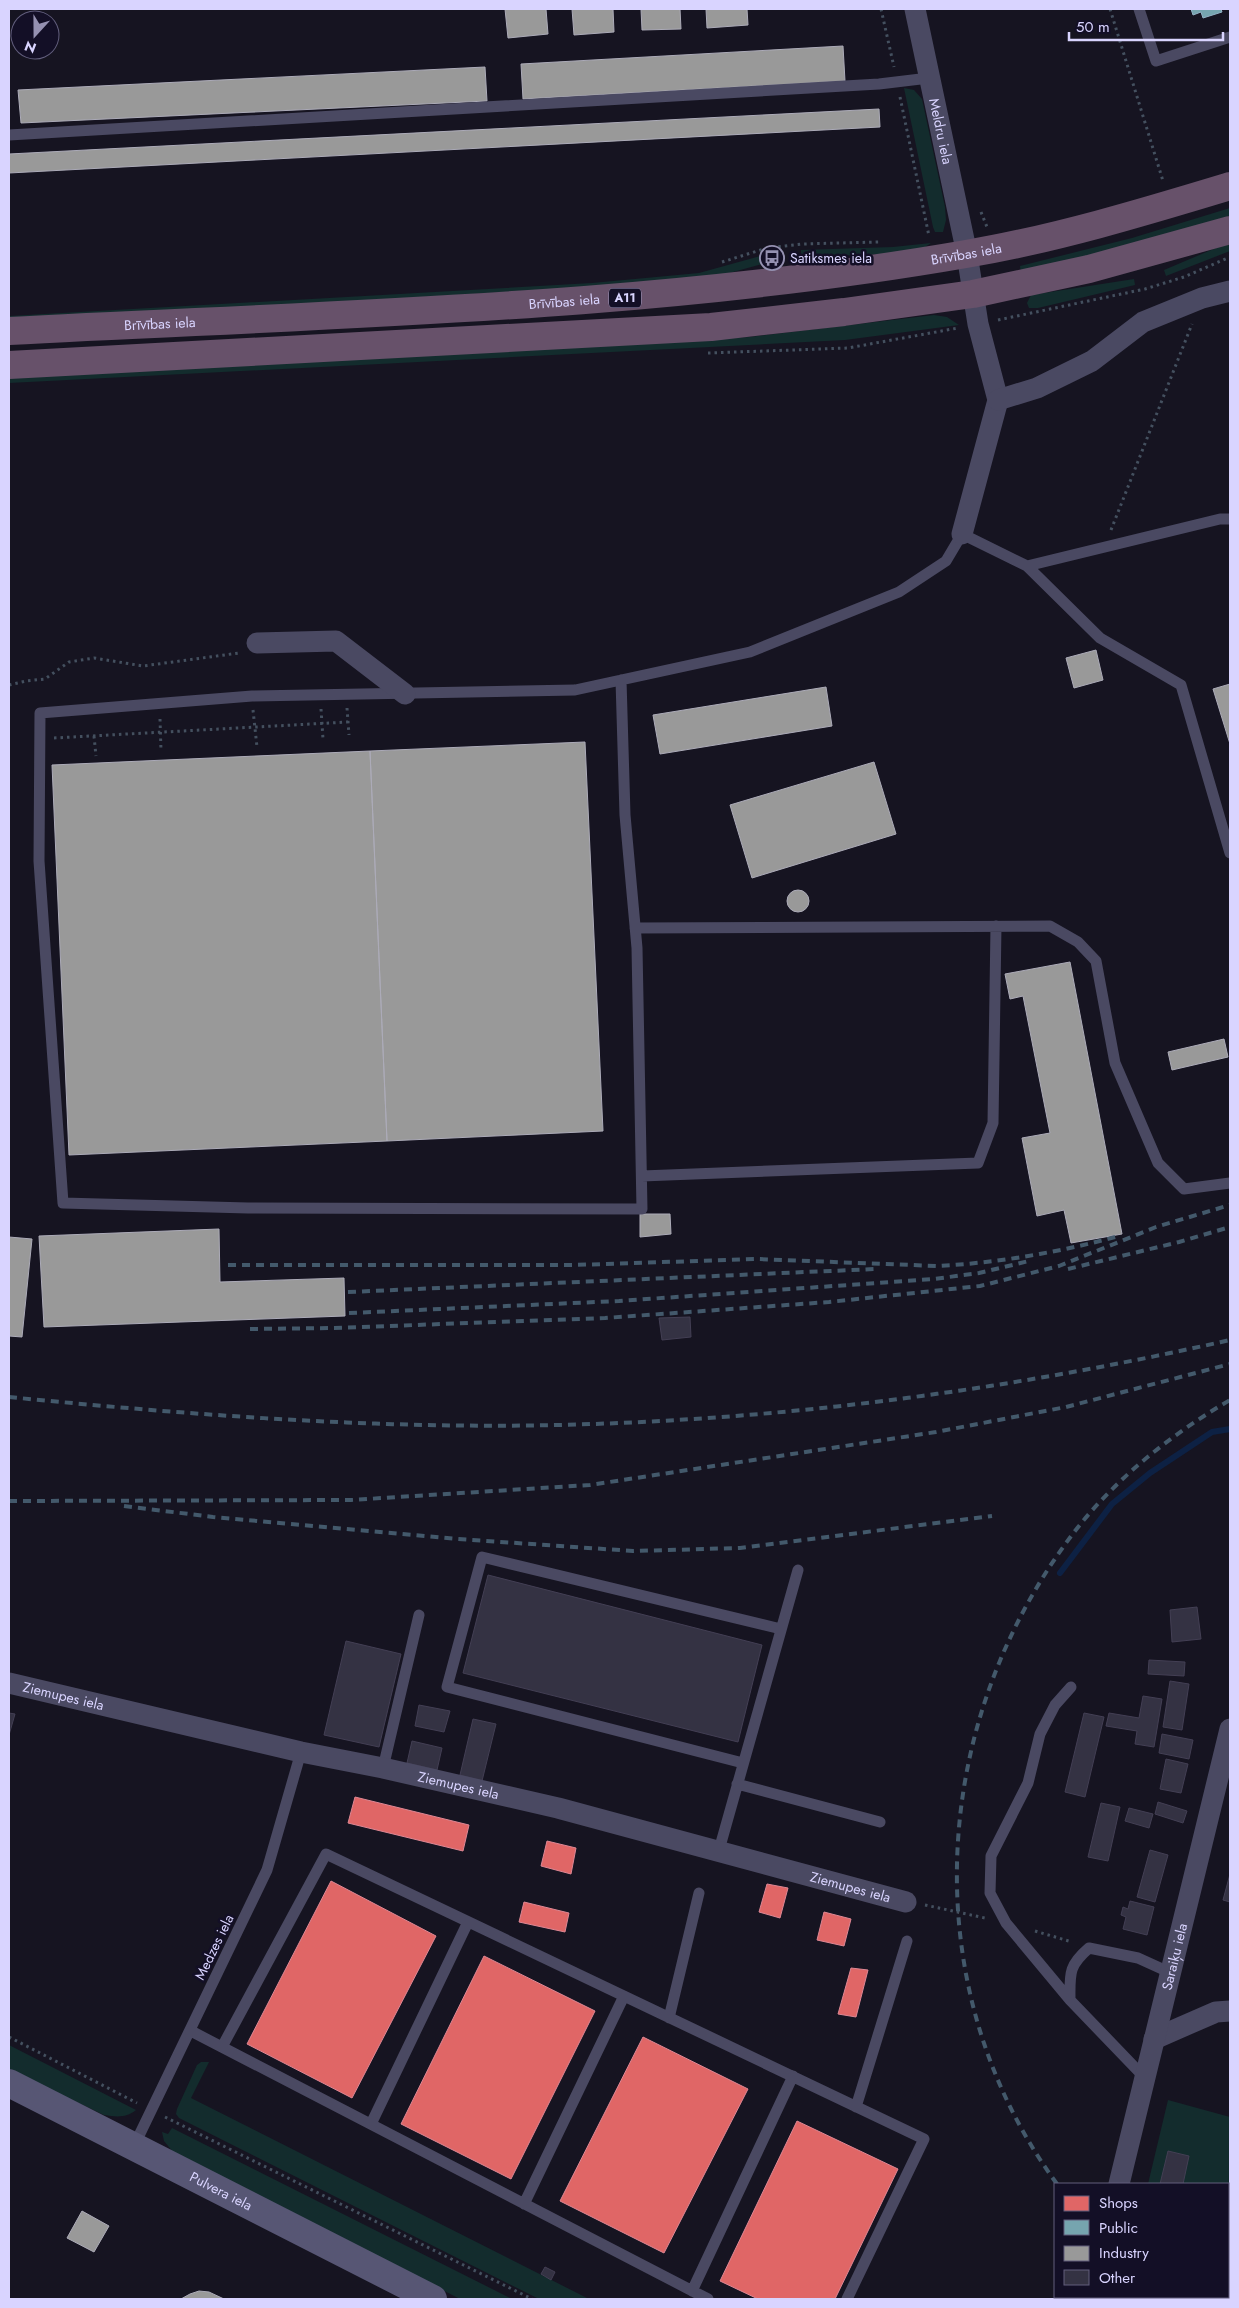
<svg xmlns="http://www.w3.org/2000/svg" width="1239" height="2308" font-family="Jost,sans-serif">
  <rect width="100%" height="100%" fill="#161421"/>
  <path fill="#132c2d" d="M904,88L914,90L922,99L945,207L946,220L943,232H935L933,227Z
    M1230,208V219L1021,275L1020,266L1132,238Z
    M1230,242V251L1166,276L1164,270Z
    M931,243L916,253L801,257V250L893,247Z
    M768,254L769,262L704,280L9,322V316L592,283L699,273Z
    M1134,279L1135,285L1038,308H1029L1027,303L1031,295Z
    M934,315L947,317L959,325L845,340L9,383V377L749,337Z
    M9,2045L136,2110C126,2118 117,2117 104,2115L9,2070Z
    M201,2062H209L191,2098L589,2299H539L179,2118L176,2114L177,2109L197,2065Z
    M1168,2100L1230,2117V2288L1228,2287V2184H1148Z
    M172,2128L512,2299H460L173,2152L164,2141L162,2132L168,2134Z"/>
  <path fill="#e06666" stroke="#de8794" d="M355,1797L469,1825L463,1851L348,1823Z
    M547,1841L576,1848L571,1874L541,1866Z
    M331,1881L436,1936L352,2098L247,2044Z
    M767,1884L788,1888L780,1918L759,1912Z
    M524,1902L569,1913L565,1932L519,1922Z
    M824,1912L851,1919L844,1946L817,1940Z
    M484,1956L595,2011L511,2179L401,2124Z
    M851,1968L868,1970L856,2017L838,2014Z
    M643,2037L748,2089L664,2253L560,2201Z
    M797,2121L898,2169L835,2299H758L720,2281Z"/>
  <path fill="#76a5af" stroke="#94b3c7" d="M1191,9H1221L1222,12L1203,18L1201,12L1193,15Z"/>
  <path fill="#999" stroke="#acabb8" d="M505,9H546L548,34L508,38Z
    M572,9H613L614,32L574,35Z
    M641,9H680L681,29L642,30Z
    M706,9H747L748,25L707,28Z
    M843,46L845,81L523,99L521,64Z
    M485,67L487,101L21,123L18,90Z
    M879,109L880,127L9,173V154Z
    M1096,650L1103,680L1074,688L1066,658Z
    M1230,684V744L1213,689Z
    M826,687L832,726L660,754L653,715Z
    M585,742L603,1131L387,1141L370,751Z
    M370,751L387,1141L69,1155L52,765Z
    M874,762L896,834L752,878L730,805Z
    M787 901a11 11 0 1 1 22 0a11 11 0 1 1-22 0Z
    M1070,962L1122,1234L1071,1243L1064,1210L1037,1216L1022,1138L1050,1133L1023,996L1010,999L1005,974Z
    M1224,1039L1228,1057L1172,1070L1168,1052Z
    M640,1214H670L671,1234L640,1237Z
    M219,1229L220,1282L344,1278L345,1316L44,1327L39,1236Z
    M9,1237L32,1239L22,1337L9,1336Z
    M82,2211L109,2226L94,2252L67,2238Z
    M199,2291L209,2292L224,2299H181L190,2294Z"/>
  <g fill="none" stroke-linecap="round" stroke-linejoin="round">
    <path stroke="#0d2144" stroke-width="6" d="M1060,1573L1112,1504L1150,1473L1212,1432L1230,1429
      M1227,2297L1230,2298"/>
  </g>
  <path fill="#343243" stroke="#433f54" d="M690,1317L691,1337L662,1340L659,1318Z
    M488,1575L762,1645L738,1742L463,1673Z
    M1197,1607L1201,1639L1172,1642L1170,1610Z
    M346,1641L401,1654L379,1747L324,1735Z
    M1149,1660L1185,1662L1184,1676L1148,1674Z
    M1170,1681L1189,1684L1182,1730L1163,1727Z
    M1143,1696L1162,1699L1154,1747L1135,1744L1137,1731L1106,1726L1109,1713L1139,1718Z
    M419,1705L450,1711L444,1732L415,1726Z
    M9,1713L15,1714L9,1735Z
    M1084,1713L1104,1717L1085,1797L1065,1792Z
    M473,1719L496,1724L482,1781L460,1775Z
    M1162,1734L1193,1740L1189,1759L1159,1753Z
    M412,1741L442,1748L437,1770L407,1763Z
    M1166,1759L1188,1764L1181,1793L1160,1789Z
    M1158,1802L1187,1811L1183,1823L1155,1814Z
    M1101,1803L1120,1807L1108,1861L1088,1857Z
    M1129,1808L1153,1814L1149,1828L1125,1821Z
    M1150,1850L1168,1855L1155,1902L1137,1897Z
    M1230,1874V1902L1223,1900Z
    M1130,1901L1154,1907L1147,1935L1123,1929L1126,1917L1121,1915L1123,1907L1128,1909Z
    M1168,2151L1189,2156L1183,2184H1160Z
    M545,2267L555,2272L551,2280L541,2274Z"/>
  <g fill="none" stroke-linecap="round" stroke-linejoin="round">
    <path stroke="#44505f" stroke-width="3" stroke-dasharray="2.5 4" stroke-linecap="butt" d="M881,9L894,67
      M1110,9L1163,181
      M900,97L929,236
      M981,212L987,227
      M722,262L767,248L802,244L879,242
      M998,320L1145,289L1184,277L1230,257
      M708,353L848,348L958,328
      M1111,530L1192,324
      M9,685L26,681L45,679L69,662L94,658L143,666L239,653
      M347,708L349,735
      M321,709L323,739
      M253,710L257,747
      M160,719L161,751
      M94,736L96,756
      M54,738L348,722
      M925,1905L985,1918
      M1035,1931L1072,1942
      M9,2037L137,2103
      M165,2117L532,2299"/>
    <path stroke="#4a4962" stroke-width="11" d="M1139,9L1156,61L1230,37
      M9,135L879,84L929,78
      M1027,566L1220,519H1230
      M621,680L625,815L637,948L642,1209L248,1208L63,1203L39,861L40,713L252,696L575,690L750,652L899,592L946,561L962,534L1027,566L1100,638L1181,685L1230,853
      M635,928L1050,926L1078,942L1096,961L1115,1063L1158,1163L1184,1189L1230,1183
      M642,1176L978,1163L993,1123L996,926
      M1071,1687L1055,1705L1040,1734L1028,1783L991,1856L990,1893L1006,1923L1070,2000L1145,2078
      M743,1763L447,1687L482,1557L781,1629
      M383,1768L419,1615
      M737,1784L880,1822
      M719,1850L798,1570
      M1070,2000C1070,1974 1068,1966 1089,1948L1138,1958L1171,1973
      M669,2018L699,1893
      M191,2031L708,2299
      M222,2047L326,1854L924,2139L847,2299
      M856,2107L907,1941
      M371,2124L468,1922
      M134,2146L267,1870L301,1752
      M524,2204L624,1996
      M692,2291L793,2076"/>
    <g stroke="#4a4962" stroke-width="21">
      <path id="s1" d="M915,9L967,254L978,324L998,400L962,534"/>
      <path d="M998,400L1037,388L1092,361L1143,322L1202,298L1230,291"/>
      <path d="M257,643L336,641L405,694"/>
      <path id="s2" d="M9,1683L301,1752L383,1768L558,1808L906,1902"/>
      <path d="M1154,2039L1216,2012L1230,2011"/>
      <path id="s3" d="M1119,2184L1230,1729"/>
      <path d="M1090,2299V2297"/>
    </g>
    <path stroke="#575674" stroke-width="28" id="s4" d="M9,2083L433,2299"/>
    <g stroke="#67516a" stroke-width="28">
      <path id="s5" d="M9,331C328,314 650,309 966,254C1055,239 1144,212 1230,186"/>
      <path d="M9,365L711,327L844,312L973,294L1089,269L1230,230"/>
    </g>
    <path stroke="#43596b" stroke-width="4" stroke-dasharray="8 6" stroke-linecap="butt" d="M228,1265H574L757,1259L937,1266C998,1263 1060,1252 1119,1236
      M1068,1269L1179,1242L1230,1227
      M348,1292L875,1269
      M349,1313L619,1301L934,1279L979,1273L1029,1261
      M250,1329L334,1328L605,1318L829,1302L980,1286L1059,1266L1156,1227L1230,1205
      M9,1397C191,1415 374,1429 557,1425C784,1420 1009,1390 1230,1340
      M9,1501L351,1500L590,1485L936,1432L1066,1407L1230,1364
      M124,1506L213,1517L458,1539L633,1551L740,1548L992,1516
      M1057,2184C913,1988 929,1721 1075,1531C1117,1477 1172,1434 1230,1400
      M1160,2297L1163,2299"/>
  </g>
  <defs>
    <symbol id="bus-ring" viewBox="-11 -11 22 22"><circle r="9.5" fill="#130f26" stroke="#9591b1" stroke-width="1.5"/><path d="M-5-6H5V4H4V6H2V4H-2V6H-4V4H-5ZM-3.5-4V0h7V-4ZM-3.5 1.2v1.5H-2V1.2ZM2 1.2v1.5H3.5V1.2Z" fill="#9591b1"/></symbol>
  </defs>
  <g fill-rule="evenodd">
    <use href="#bus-ring" x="758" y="244" width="28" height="28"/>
  </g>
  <g text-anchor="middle" stroke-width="5" stroke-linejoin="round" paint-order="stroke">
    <rect fill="#130f26" stroke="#9e99be" stroke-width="1" x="609" y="288.5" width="32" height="19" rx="4"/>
    <g font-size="12" font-weight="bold" fill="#d9d4ff">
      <text x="625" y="302">A11</text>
    </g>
    <g font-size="14" fill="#d9d4ff" stroke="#130f26">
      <text dy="5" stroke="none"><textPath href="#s1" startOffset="125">Meldru iela</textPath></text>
      <text dy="5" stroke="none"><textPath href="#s5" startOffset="961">Brīvības iela</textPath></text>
      <text dy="5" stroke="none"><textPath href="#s5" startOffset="556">Brīvības iela</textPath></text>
      <text dy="5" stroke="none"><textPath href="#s5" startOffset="151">Brīvības iela</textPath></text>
      <text dy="5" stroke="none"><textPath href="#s2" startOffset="56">Ziemupes iela</textPath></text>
      <text dy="5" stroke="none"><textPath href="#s2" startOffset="461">Ziemupes iela</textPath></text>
      <text dy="5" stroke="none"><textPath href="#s2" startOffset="866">Ziemupes iela</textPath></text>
      <text transform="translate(214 1947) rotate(-64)" y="5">Medzes iela</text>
      <text dy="5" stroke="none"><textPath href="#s3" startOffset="234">Saraiķu iela</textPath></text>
      <text dy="5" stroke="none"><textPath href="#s4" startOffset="238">Pulvera iela</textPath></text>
    </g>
    <g font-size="14" fill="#d9d4ff" stroke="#130f26" text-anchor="start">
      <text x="790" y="263">Satiksmes iela</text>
    </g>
  </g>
  <rect width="1239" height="2308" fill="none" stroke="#d9d4ff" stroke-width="20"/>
  <rect x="1054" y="2183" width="175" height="115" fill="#130f26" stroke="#625e7d"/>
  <rect x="1064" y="2196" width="25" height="15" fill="#e06666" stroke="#625e7d"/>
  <text x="1099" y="2208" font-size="15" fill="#d9d4ff">Shops</text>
  <rect x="1064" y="2220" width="25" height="15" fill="#76a5af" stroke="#625e7d"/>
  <text x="1099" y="2233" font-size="15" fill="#d9d4ff">Public</text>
  <rect x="1064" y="2246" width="25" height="15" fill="#999999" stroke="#625e7d"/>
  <text x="1099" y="2258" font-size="15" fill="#d9d4ff">Industry</text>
  <rect x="1064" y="2270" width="25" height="15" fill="#343243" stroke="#625e7d"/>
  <text x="1099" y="2283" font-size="15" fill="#d9d4ff">Other</text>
  <g transform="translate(35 35) rotate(201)"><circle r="24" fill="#130f26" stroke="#625e7d"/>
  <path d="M0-4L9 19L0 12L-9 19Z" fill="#9591b1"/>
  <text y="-8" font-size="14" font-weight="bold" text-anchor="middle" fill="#d9d4ff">N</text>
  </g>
  <path d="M1069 32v8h154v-8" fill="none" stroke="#d9d4ff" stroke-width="2.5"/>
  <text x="1076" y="32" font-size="15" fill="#d9d4ff" stroke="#130f26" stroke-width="4" paint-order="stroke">50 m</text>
</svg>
